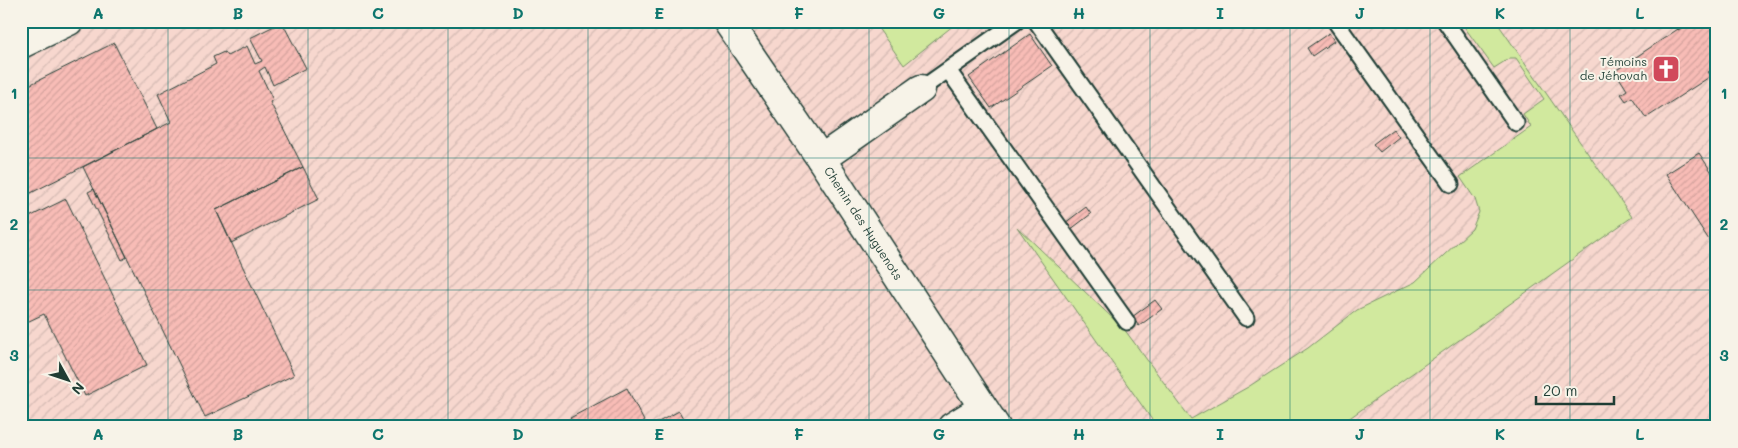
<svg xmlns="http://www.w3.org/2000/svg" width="1738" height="448" font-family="Mali,sans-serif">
  <defs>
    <pattern id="industrial-furrows" width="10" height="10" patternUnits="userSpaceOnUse" patternTransform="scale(1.25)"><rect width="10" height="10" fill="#f7d7ce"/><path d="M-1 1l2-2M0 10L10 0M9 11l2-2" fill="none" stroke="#d3b9b2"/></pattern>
    <pattern id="building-hatch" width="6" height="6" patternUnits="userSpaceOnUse" patternTransform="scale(1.25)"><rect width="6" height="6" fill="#f8bcb6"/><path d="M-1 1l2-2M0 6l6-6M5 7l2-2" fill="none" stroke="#d4a29d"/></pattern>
  </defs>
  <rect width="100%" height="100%" fill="#f7e2d9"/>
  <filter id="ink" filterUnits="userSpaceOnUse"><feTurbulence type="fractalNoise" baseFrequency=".02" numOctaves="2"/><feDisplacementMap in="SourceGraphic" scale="10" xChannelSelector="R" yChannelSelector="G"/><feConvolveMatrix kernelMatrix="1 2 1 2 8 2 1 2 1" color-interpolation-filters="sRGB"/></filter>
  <g filter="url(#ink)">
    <path fill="url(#industrial-furrows)" d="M47,21H1717V427H21V35Z"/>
    <path fill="#d1e99e" stroke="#789369" d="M873,21H959L904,65Z
      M1460,21H1496L1632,217L1337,427H1157L1017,227L1124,329L1191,419L1248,387L1308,348L1357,310L1415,282L1472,229L1479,212L1475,199L1460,177L1531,127L1523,114L1544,99L1516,58H1510L1494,68Z"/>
    <path fill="url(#building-hatch)" stroke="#1f3d34" d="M1674,21H1690L1691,22L1678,30L1672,22Z
      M1690,21H1717V67L1708,72L1711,76L1646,118L1632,97L1626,101L1621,94L1627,90L1615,71Z
      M282,22L306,68L273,85L265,67L259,71L273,100L270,102L303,167L216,210L294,375L205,417L83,167L171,122L158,94L216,64L213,57L224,52L227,56L247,46L255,64L262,61L250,38Z
      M1329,33L1334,41L1312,56L1307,48Z
      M1030,34L1052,66L991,108L969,77Z
      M114,43L157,129L21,198V89Z
      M1393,129L1399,137L1380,152L1373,144Z
      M1699,153L1717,180V234L1709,240L1666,174Z
      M303,167L319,199L231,243L216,210Z
      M94,189L127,257L122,260L88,192Z
      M66,199L147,365L85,396L44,314L27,322L21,311V221Z
      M1086,207L1091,214L1070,230L1065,223Z
      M1155,300L1162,309L1139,326L1132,317Z
      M627,388L647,427H575L570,418Z
      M679,411L688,427H649Z"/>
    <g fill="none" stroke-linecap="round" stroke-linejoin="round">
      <defs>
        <path id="service" d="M1036,21L1246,318
          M1335,21L1451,184
          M1445,21L1516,123
          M948,70L1127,322
          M921,89L1017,21"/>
        <g id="minor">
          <path id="s1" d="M727,21L821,159L996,427"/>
          <path d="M821,159L921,89"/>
          <path d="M952,427L983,408"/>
        </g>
        <path id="tertiary" d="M21,44L69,21"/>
      </defs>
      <use href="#service" stroke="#1f3d34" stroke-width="19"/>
      <use href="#minor" stroke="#1f3d34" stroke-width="31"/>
      <use href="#tertiary" stroke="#1f3d34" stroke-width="31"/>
      <use href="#service" stroke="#f7f3e8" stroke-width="15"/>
      <use href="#minor" stroke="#f7f3e8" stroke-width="28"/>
      <use href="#tertiary" stroke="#f7f3e8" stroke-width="28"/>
    </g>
  </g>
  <path fill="none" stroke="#0f766e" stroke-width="1" stroke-opacity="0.55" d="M168,21V427M308,21V427M448,21V427M588,21V427M729,21V427M869,21V427M1009,21V427M1150,21V427M1290,21V427M1430,21V427M1570,21V427M21,158H1717M21,290H1717"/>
  <defs>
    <symbol id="church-square" viewBox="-11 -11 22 22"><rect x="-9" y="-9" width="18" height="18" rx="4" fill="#d1495b" stroke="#f7f3e8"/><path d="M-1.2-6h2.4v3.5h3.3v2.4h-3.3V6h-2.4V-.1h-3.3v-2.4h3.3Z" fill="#fff"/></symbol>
  </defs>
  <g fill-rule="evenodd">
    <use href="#church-square" x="1650" y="53" width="32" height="32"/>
  </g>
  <g text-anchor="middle" stroke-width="4" stroke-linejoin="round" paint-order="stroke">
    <g font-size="12" fill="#1f3d34" stroke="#f7f3e8" text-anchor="end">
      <text x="1647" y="66">Témoins<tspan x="1647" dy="14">de Jéhovah</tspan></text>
    </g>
    <g font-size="12" fill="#1f3d34" stroke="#f7f3e8">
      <text dy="4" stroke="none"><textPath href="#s1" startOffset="244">Chemin des Huguenots</textPath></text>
    </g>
  </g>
  <rect width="1738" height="448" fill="none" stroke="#f7f3e8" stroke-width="55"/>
  <g transform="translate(68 380) rotate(130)" stroke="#f7f3e8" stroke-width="4" paint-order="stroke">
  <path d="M0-4L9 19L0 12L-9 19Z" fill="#1f3d34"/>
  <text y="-8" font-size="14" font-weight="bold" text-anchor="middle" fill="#1f3d34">N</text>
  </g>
  <path d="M1536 396v8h78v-8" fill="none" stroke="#1f3d34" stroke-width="2.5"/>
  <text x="1543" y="396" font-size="15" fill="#1f3d34" stroke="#f7f3e8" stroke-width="4" paint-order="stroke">20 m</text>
  <rect x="28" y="28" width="1682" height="392" fill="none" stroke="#0f766e" stroke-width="2"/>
  <g font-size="16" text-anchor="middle" font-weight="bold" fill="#0f766e">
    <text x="98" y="19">A</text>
    <text x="238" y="19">B</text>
    <text x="378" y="19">C</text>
    <text x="518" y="19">D</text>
    <text x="659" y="19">E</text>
    <text x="799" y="19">F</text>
    <text x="939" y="19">G</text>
    <text x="1079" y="19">H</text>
    <text x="1220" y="19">I</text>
    <text x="1360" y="19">J</text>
    <text x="1500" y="19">K</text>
    <text x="1640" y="19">L</text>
    <text x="14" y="99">1</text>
    <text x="1724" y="99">1</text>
    <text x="14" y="230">2</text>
    <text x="1724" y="230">2</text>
    <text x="14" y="361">3</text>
    <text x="1724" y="361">3</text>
    <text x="98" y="440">A</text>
    <text x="238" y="440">B</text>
    <text x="378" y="440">C</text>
    <text x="518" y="440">D</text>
    <text x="659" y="440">E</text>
    <text x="799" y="440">F</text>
    <text x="939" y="440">G</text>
    <text x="1079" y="440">H</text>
    <text x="1220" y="440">I</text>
    <text x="1360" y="440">J</text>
    <text x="1500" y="440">K</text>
    <text x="1640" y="440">L</text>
  </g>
</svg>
